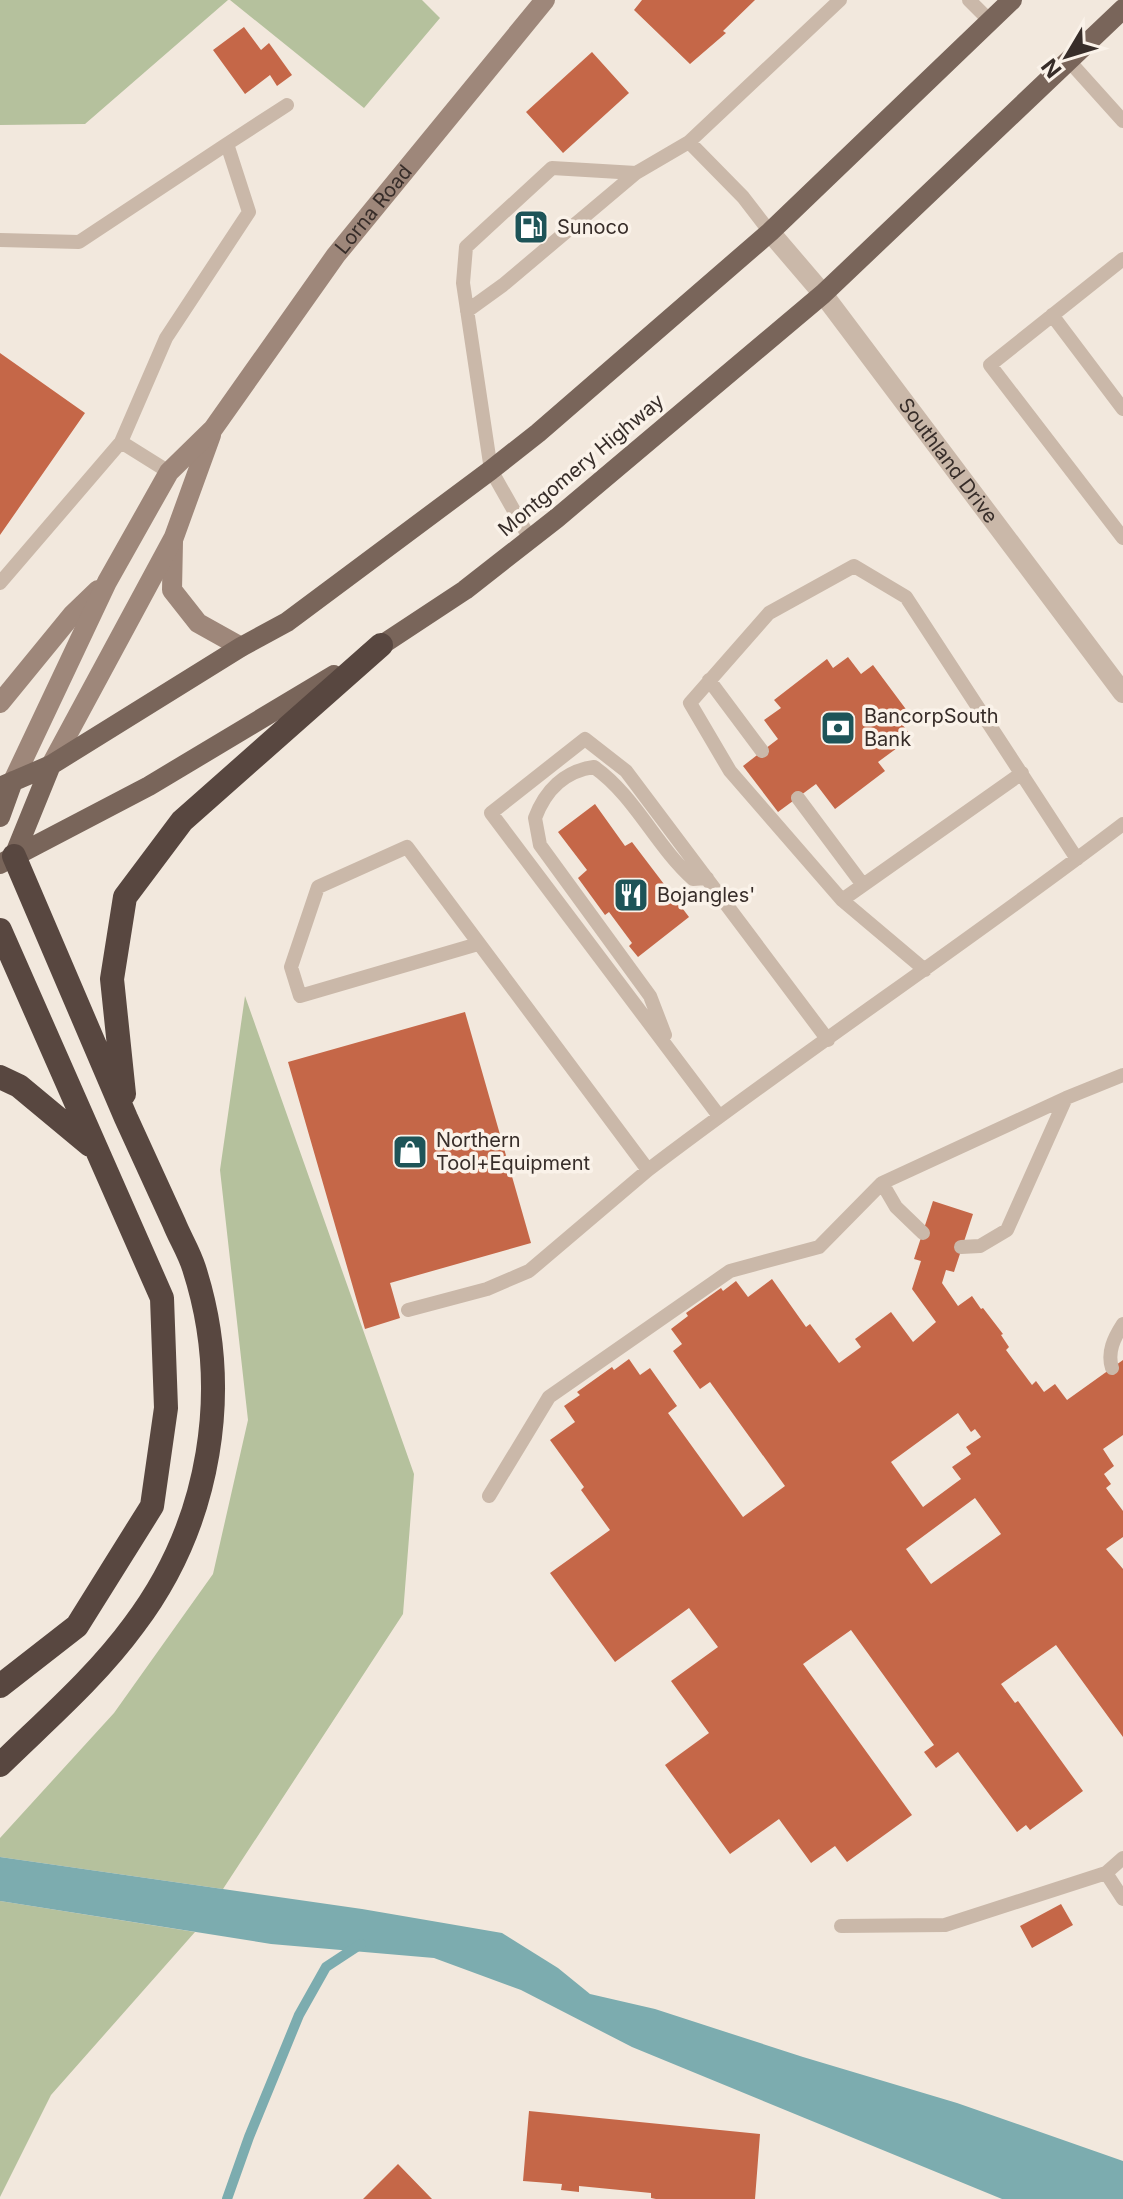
<svg xmlns="http://www.w3.org/2000/svg" width="1123" height="2199" font-family="Inter,sans-serif">
  <rect width="100%" height="100%" fill="#f2e8dd"/>
  <path fill="#b5c19d" d="M0,0H228L85,124L0,125Z
    M230,0H422L440,18L364,108Z
    M245,996L414,1474L403,1614L223,1889L0,1857V1838L114,1713L213,1574L248,1420L220,1170Z
    M0,1901L195,1932L51,2095L0,2197Z"/>
  <path fill="#7cacaf" d="M0,1857L362,1909L502,1933L558,1968L590,1994L655,2009L803,2057L957,2103L1123,2161V2199H1002L632,2047L521,1990L434,1958L271,1944L0,1901Z"/>
  <g fill="none" stroke-linecap="round" stroke-linejoin="round">
    <path stroke="#7cacaf" stroke-width="10" d="M227,2199L249,2137L299,2015L326,1967L361,1944"/>
  </g>
  <path fill="#c56748" fill-rule="evenodd" d="M642,0H755L723,31L726,33L690,64L634,10Z
    M244,27L261,50L269,43L292,75L277,86L270,75L245,94L213,50Z
    M592,52L629,93L563,153L526,112Z
    M0,353L85,413L0,535Z
    M848,657L861,674L873,665L908,712L898,719L912,737L878,762L885,771L835,809L816,784L778,812L743,766L778,739L764,720L781,708L774,700L827,659L833,668Z
    M595,804L625,846L632,842L689,917L638,957L629,946L632,943L609,912L605,915L578,878L587,870L558,832Z
    M465,1012L531,1243L390,1283L400,1318L365,1329L288,1062Z
    M933,1201L973,1214L954,1272L946,1270L942,1283L958,1306L972,1296L981,1309L983,1308L1003,1334L1001,1335L1009,1347L1006,1350L1032,1385L1036,1381L1044,1392L1055,1384L1067,1400L1123,1360V1435L1103,1449L1114,1466L1104,1474L1111,1484L1106,1488L1123,1511V1537L1106,1549L1123,1569V1737L1056,1645L1001,1684L1015,1703L1018,1701L1083,1791L1030,1830L1026,1825L1017,1832L958,1752L936,1768L924,1752L934,1745L851,1630L803,1664L912,1815L847,1862L835,1846L811,1863L779,1819L730,1854L665,1765L709,1733L671,1681L718,1647L689,1608L615,1662L550,1573L610,1530L581,1490L584,1487L550,1440L575,1422L564,1406L580,1395L577,1392L612,1367L614,1370L629,1359L640,1375L650,1368L677,1406L668,1413L743,1517L785,1486L710,1382L700,1389L673,1351L682,1344L671,1329L688,1316L686,1313L721,1288L723,1291L736,1281L748,1297L772,1279L806,1327L810,1324L839,1363L861,1347L855,1339L891,1312L913,1342L936,1322L912,1289L921,1261L914,1259ZM958,1413L971,1432L975,1429L981,1437L966,1447L971,1454L952,1467L961,1479L923,1507L891,1462ZM975,1498L1001,1534L931,1584L906,1549Z
    M1061,1904L1073,1925L1032,1948L1020,1926Z
    M529,2111L760,2134L755,2199H656L651,2198V2193L579,2186V2192L561,2190L562,2184L523,2181Z
    M398,2164L432,2199H363Z"/>
  <g fill="none" stroke-linecap="round" stroke-linejoin="round">
    <path stroke="#cab8a9" stroke-width="14" d="M969,0L990,21
      M1069,61L1123,121
      M689,142L840,0
      M227,144L287,105
      M0,240L79,242L227,144L249,212L166,338L121,442
      M1123,259L990,365L1123,538
      M467,311L503,285L636,173
      M1052,315L1123,409
      M530,539L491,470L463,283L466,247L552,168L636,173L689,142L743,197L770,232
      M0,583L121,442L169,472
      M709,680L762,751
      M798,798L863,885
      M842,900L1022,773
      M478,944L300,996L291,967L318,887L407,847L648,1170C804,1051 967,943 1123,824
      M925,970L842,900L730,771L690,703L769,613L854,566L906,597L1077,859
      M665,1035L650,996L540,845L535,818C545,791 564,771 594,767C635,796 656,846 693,879L707,878
      M719,1116L491,813L585,739L626,771L828,1040
      M882,1183L896,1207L923,1233
      M961,1247L980,1246L1007,1230L1066,1098
      M408,1310L487,1289L529,1271L648,1170
      M1112,1368C1107,1352 1114,1338 1123,1324
      M489,1496L549,1397L730,1271L819,1247L882,1183L1066,1098L1123,1075
      M1123,1858L1106,1873L1123,1899
      M841,1926L945,1925L1106,1873"/>
    <path stroke="#cab8a9" stroke-width="20" id="s1" d="M770,232L823,294L1123,693"/>
    <g stroke="#9e877a" stroke-width="20">
      <path d="M173,541L172,590L198,623L241,647"/>
      <path d="M0,703L72,615L98,590"/>
      <path d="M51,765L174,537L211,435"/>
      <path id="s2" d="M13,781L107,582L169,472L213,429L336,255L545,0"/>
    </g>
    <path stroke="#79655a" stroke-width="20" d="M368,654L465,590L557,518L823,294L1123,9
      M0,787L51,765L241,647L287,622L491,470L538,433L770,232L1012,0
      M0,817L13,781
      M14,856L51,765
      M0,864L149,786L334,675"/>
    <path stroke="#584740" stroke-width="24" d="M0,930L162,1298L166,1408L152,1506L77,1626L0,1686
      M0,1077L19,1086L90,1145
      M124,1094L112,979L125,897L182,821L381,645
      M0,1765C46,1720 96,1677 134,1625C211,1523 233,1389 194,1268C189,1252 180,1238 174,1223C158,1188 142,1153 126,1118C88,1031 52,943 14,856"/>
  </g>
  <defs>
    <symbol id="fuel-square" viewBox="-11 -11 22 22"><rect x="-9" y="-9" width="18" height="18" rx="4" fill="#1e5458" stroke="#faf2e9"/><path d="M-5.5-6h7V0h2V4h1.3V-2.5L3-4.5l.8-.8L6-3V5H2.5V1h-1V6h-7ZM-4.2-4.7v3.2H.2V-4.7Z" fill="#fff"/></symbol>
    <symbol id="bank-square" viewBox="-11 -11 22 22"><rect x="-9" y="-9" width="18" height="18" rx="4" fill="#1e5458" stroke="#faf2e9"/><path d="M-6-4H6V4H-6ZM0-2.3a2.3 2.3 0 1 0 0 4.6a2.3 2.3 0 1 0 0-4.6Z" fill="#fff"/></symbol>
    <symbol id="restaurant-square" viewBox="-11 -11 22 22"><rect x="-9" y="-9" width="18" height="18" rx="4" fill="#1e5458" stroke="#faf2e9"/><path d="M-5-6h1v4h1v-4h1v4h1v-4h1v5L-1.5 .5V6h-2V.5L-5-1ZM5-6V6H3V1.5H1.5Q1.5-4 5-6Z" fill="#fff"/></symbol>
    <symbol id="shop-square" viewBox="-11 -11 22 22"><rect x="-9" y="-9" width="18" height="18" rx="4" fill="#1e5458" stroke="#faf2e9"/><path d="M-5-2.5h2.3a2.7 3.5 0 0 1 5.4 0H5L5.5 6h-11ZM-1.5-2.5h3a1.5 2.3 0 0 0-3 0Z" fill="#fff"/></symbol>
  </defs>
  <g fill-rule="evenodd">
    <use href="#fuel-square" x="511" y="207" width="40" height="40"/>
    <use href="#bank-square" x="818" y="708" width="40" height="40"/>
    <use href="#restaurant-square" x="611" y="875" width="40" height="40"/>
    <use href="#shop-square" x="390" y="1132" width="40" height="40"/>
  </g>
  <g text-anchor="middle" stroke-width="7" stroke-linejoin="round" paint-order="stroke">
    <g font-size="20" fill="#372d29" stroke="#faf2e9">
      <text dy="7" stroke="none"><textPath href="#s2" startOffset="680">Lorna Road</textPath></text>
      <text dy="7" stroke="none"><textPath href="#s1" startOffset="290">Southland Drive</textPath></text>
      <text transform="translate(581 465) rotate(-40)" y="7">Montgomery Highway</text>
    </g>
    <g font-size="20" fill="#372d29" stroke="#faf2e9" text-anchor="start">
      <text x="557" y="234">Sunoco</text>
      <text x="864" y="723">BancorpSouth<tspan x="864" dy="23">Bank</tspan></text>
      <text x="657" y="902">Bojangles'</text>
      <text x="436" y="1147">Northern<tspan x="436" dy="23">Tool+Equipment</tspan></text>
    </g>
  </g>
  <g transform="translate(1067 56) rotate(232)" stroke="#faf2e9" stroke-width="6" paint-order="stroke">
  <path d="M0-6L14 30L0 20L-14 30Z" fill="#372d29"/>
  <text y="-12" font-size="22" font-weight="bold" text-anchor="middle" fill="#372d29">N</text>
  </g>
</svg>
